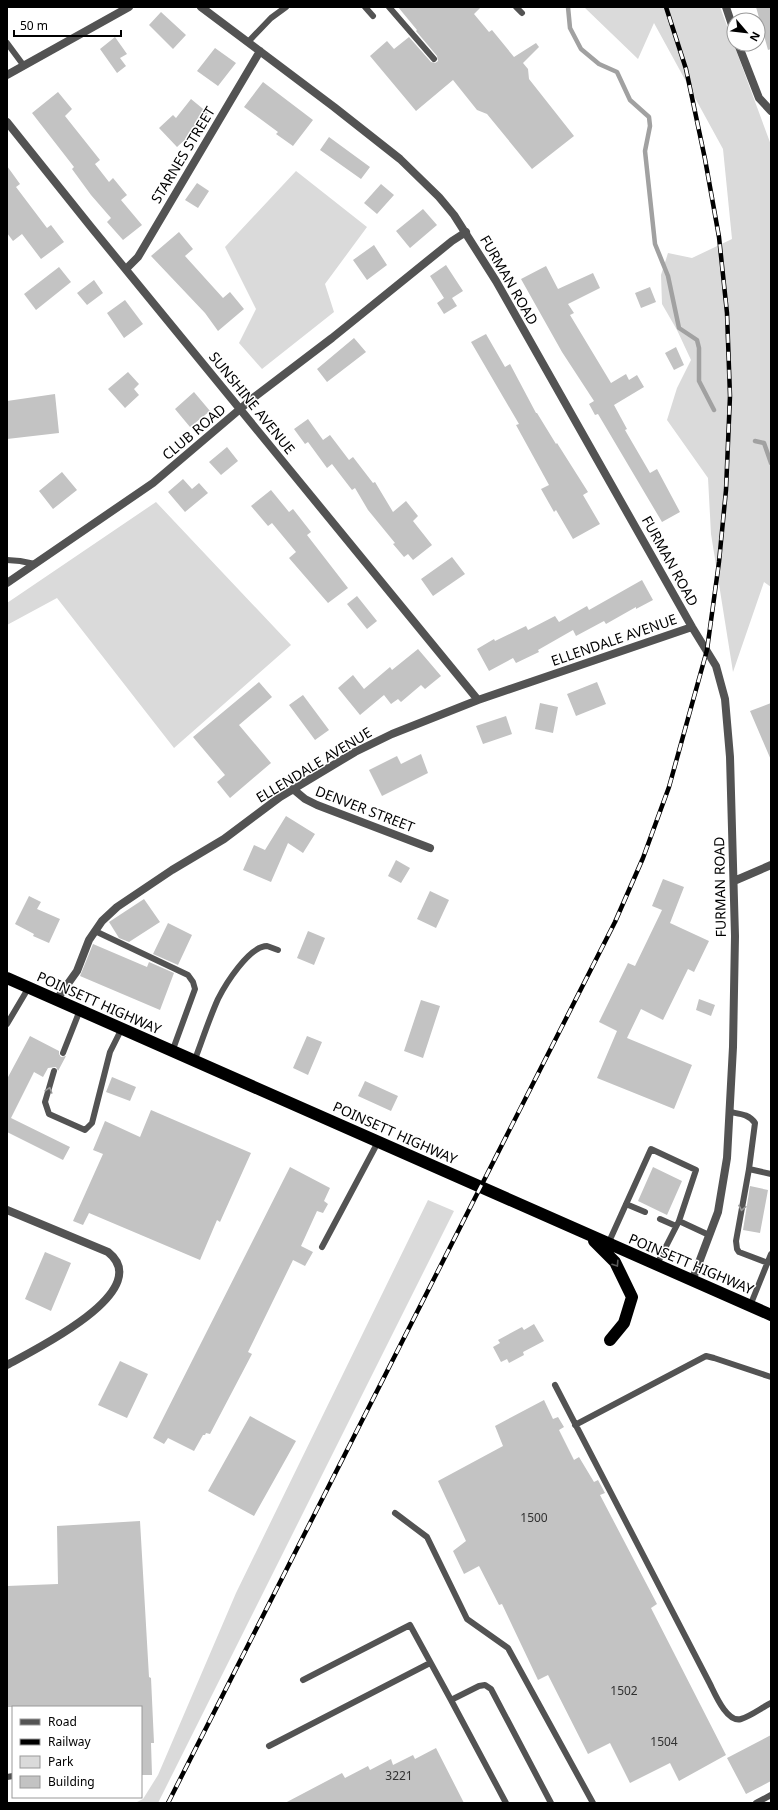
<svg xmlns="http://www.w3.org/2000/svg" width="778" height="1810" font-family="'Noto Sans',sans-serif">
  <rect width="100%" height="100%" fill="#fff"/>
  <path fill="#dadada" d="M584,7H720L771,145V587L764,582L733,672L711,534L708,478L667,420L677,388L691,360L677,330L662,304L661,275L668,253L692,258L732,239L723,149L654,23L638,59Z
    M296,171L367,227L325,284L334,312L262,369L239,343L256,309L225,247Z
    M156,502L291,645L174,748L57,598L7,625V603Z
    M428,1200L454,1211L158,1803H135L143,1799L158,1775L236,1593Z"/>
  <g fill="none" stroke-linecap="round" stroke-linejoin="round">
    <path stroke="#a1a1a1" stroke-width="4.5" d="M568,7L570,28L581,49L599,64L617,72L630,100L649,117L650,126L645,151L655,244L668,276L679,328L697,340L699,348V381L714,410
      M755,441L764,443L771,463"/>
  </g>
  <path fill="#c3c3c3" d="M398,7H481L474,14L489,32L492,30L514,57L536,43L539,47L523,63L528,69L529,79L574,136L532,169L487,114L477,110L453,80L416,111L370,56L387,41L394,49L409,37L431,62L435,63L438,61L437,56L416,31L417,30Z
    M756,7H771V49L768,50Z
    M161,12L186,35L173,49L149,25Z
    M115,37L127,54L120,58L126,66L117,73L100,49Z
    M215,48L236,63L218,86L197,71Z
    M263,82L313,120L293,146L276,134L278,132L244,107Z
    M58,92L72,109L65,116L100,160L95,164L109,182L113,178L127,195L121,200L142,225L123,240L107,222L111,218L91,195L72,169L74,167L32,113Z
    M191,99L208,113L189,136L177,147L159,128L173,115L176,118Z
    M329,137L370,167L361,179L320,150Z
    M7,166L20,184L16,187L47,228L51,225L64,242L41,259L22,234L13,241L7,233Z
    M197,183L209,191L198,208L185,200Z
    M381,184L394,195L377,214L364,203Z
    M423,209L437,225L410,248L396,231Z
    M179,232L193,249L185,256L223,298L230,292L244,309L218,331L205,313L151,256Z
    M374,245L387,265L367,280L353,260Z
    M446,265L463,291L452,298L457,306L444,314L437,303L444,298L430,276Z
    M546,266L558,289L593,273L600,288L568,304L574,313L570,315L611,383L626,374L629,380L637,375L644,387L614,405L627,429L625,430L650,473L657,469L680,512L662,522L598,414L595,415L589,404L594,401L562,352L521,279Z
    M59,267L71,282L36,310L24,294Z
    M94,280L103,293L87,305L77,293Z
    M650,287L656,302L641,308L635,293Z
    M125,300L143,324L124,338L107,313Z
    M486,334L505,367L510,364L536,413H537L556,444L557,443L588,492L583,495L600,524L573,539L556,510L554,512L541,489L549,485L516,425L519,424L471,342Z
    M354,338L366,352L327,382L317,369Z
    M676,347L684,365L674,370L665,353Z
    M128,372L139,384L134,389L139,395L125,408L108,389Z
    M194,392L210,411L190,427L175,409Z
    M55,394L59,433L7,439V401Z
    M308,419L323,440L330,435L349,460L353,457L373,483L375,482L393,512L406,501L418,516L413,521L432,545L413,560L408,554L404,557L393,544L395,543L368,510L355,488L352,490L332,464L327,468L308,442L305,444L294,429Z
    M227,447L238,461L221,475L209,462Z
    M62,472L77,490L53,509L39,491Z
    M183,479L192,489L199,483L208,493L185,512L168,492Z
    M271,490L289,512L293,509L311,532L307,535L348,588L328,603L289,558L296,552L272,523L268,526L251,506Z
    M452,557L465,574L433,596L421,579Z
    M642,580L653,600L636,609V607L606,624L604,621L576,636L573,630L538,650L539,652L516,663L513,658L489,671L477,649L494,639L495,641L526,626L528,630L555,616L559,622L587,606L589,610Z
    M357,596L377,621L367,629L347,604Z
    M418,649L441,676L425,689L421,685L401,702L398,699L391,704L384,695L360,715L338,688L353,675L364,689L390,667L392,670Z
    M259,682L272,697L239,725L271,763L230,798L217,782L225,775L193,737Z
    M597,682L606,704L576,716L567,694Z
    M303,695L329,730L315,740L289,705Z
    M540,703L558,707L553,733L535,729Z
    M771,703V760L750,711Z
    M506,716L512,734L483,744L476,726Z
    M421,754L428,773L382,796L369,770L397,756L401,764Z
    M286,816L315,834L303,853L288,843L271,882L243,870L254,845L265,850Z
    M396,860L410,868L401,883L388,876Z
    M663,879L684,887L670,923L709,941L694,972L688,969L663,1020L641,1009L627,1038L692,1065L674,1109L597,1078L617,1031L599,1022L628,963L635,966L662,910L652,906Z
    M430,891L449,900L436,928L417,919Z
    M29,896L41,902L37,909L60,919L49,943L33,936L34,934L15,924Z
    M144,899L160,922L129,942L119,938L109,922Z
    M168,923L192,935L178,965L153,954Z
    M308,931L325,938L314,965L297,958Z
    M93,944L147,967L149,962L174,973L160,1010L80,976Z
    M699,999L715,1005L711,1016L696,1010Z
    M421,1000L440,1006L423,1058L404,1051Z
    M30,1036L59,1051V1054L61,1057L66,1056L58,1071L56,1067L48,1068L43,1077L34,1072L11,1118L70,1147L63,1160L7,1132V1079Z
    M307,1036L322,1042L308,1075L293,1068Z
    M112,1077L136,1087L130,1101L106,1092Z
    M365,1081L398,1096L391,1111L358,1096Z
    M151,1110L251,1153L220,1222L217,1220L200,1260L89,1213L83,1225L73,1221L103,1154L93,1150L105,1121L140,1137Z
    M290,1167L330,1188L324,1201L328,1204L323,1213L317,1211L301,1246L313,1252L305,1266L293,1260L248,1352L252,1354L210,1434L206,1433L205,1435H203L194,1451L168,1438L164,1444L153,1438Z
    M653,1167L682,1181L667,1215L638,1201Z
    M750,1186L768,1190L760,1233L743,1230Z
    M45,1252L71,1263L51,1311L25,1299Z
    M534,1324L544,1341L523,1352L524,1355L509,1363L507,1359L501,1362L493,1347L500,1343L498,1340L522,1327L524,1330Z
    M120,1361L148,1374L127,1418L98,1405Z
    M544,1400L553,1419L558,1417L564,1427L559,1430L574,1460L579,1457L594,1482L598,1480L605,1493L600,1495L657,1604L651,1608L726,1755L679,1781L670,1763L630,1783L610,1743L588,1754L548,1675L538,1680L502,1604L499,1605L479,1566L464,1574L453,1551L466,1541L438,1481L503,1446L495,1426Z
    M250,1416L296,1441L254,1516L208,1491Z
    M140,1521L149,1677L151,1678L154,1743H151L152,1775H141V1707H7V1586L58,1584L57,1526Z
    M771,1735V1781L746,1794L727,1758Z
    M436,1748L464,1803H285L342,1773L345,1778L368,1766L370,1770L391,1759L393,1765L413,1755L415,1759Z"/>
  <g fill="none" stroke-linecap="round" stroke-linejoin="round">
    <path stroke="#535353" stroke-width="6" d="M365,7L373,16
      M389,7L434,59
      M516,7L522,13
      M248,42L271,18L286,7
      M7,43L24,66
      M7,560L20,561L35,564
      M95,931L188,975L193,982L195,989L172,1052
      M7,1024L29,987
      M63,1053L80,1010
      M194,1062C202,1041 209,1019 218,999C225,985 249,946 267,946C270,947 275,949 278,950
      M54,1071L45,1102L49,1114L85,1130L92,1123L110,1052L121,1030
      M730,1112C740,1114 749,1114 755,1123L749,1169L771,1174
      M749,1169L736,1241L737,1249L739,1252L768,1263
      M626,1204L645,1212
      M660,1219L676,1226
      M608,1244L651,1149L696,1170L679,1221L709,1235
      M322,1247L378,1142
      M656,1266L679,1221
      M750,1306L771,1254
      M555,1385L710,1684C715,1694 727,1723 741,1719C751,1716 761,1708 771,1703
      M575,1425L706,1356L714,1358L771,1377
      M395,1513L427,1537L467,1619L508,1648L593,1803
      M303,1680L410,1625L451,1700L479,1686L485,1685L491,1689L551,1803
      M451,1700L506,1803
      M269,1746L430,1663
      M7,1777L13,1776
      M756,1803L771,1795"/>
    <path stroke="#535353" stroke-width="8" d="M201,7L334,107L400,159L439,197L454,215L496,281L692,627L716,666L725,699L730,757L735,936L733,1047L727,1158L718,1212L692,1281
      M726,7L734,31
      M738,44L759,98L771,111
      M7,75L129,7
      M7,122L91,227L478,700
      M126,269L138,257L260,51
      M7,583L153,483L253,398L332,338L452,241L466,232
      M293,789L305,799L317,805L430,848
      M734,881L771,865
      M57,999L77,971L89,940L102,921L117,907L172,870L224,839L280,797L355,752L392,734L478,700L692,627
      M7,1210L108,1252C157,1291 32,1351 7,1365"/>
    <path stroke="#000" stroke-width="12" d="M7,978L771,1315
      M594,1241L615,1262L632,1297L624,1323L610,1340"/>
    <defs>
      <path id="rail" d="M168,1803L615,922L643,858L669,787L707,650L719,562L726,490L730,396L727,313L719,237L705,159L686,69L666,7"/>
    </defs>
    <use href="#rail" stroke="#000" stroke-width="4.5"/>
    <use href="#rail" stroke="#fff" stroke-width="3" stroke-dasharray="9" stroke-linecap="butt"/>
  </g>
  <defs><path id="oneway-chevron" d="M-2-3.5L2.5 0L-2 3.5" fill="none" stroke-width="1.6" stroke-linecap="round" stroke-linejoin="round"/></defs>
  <g stroke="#989898">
    <use href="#oneway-chevron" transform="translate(49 1090) rotate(-73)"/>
    <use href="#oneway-chevron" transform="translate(742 1208) rotate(101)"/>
  </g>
  <use stroke="#595959" href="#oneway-chevron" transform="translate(616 1264) rotate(57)"/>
  <g text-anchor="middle" stroke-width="3" stroke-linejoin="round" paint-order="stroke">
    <g font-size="12" fill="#313131">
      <text x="534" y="1522">1500</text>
      <text x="624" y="1695">1502</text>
      <text x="664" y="1746">1504</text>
      <text x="399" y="1780">3221</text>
    </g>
    <g font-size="14" fill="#000" stroke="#fff">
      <text transform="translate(183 155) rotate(-59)" y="5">STARNES STREET</text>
      <text transform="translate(509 280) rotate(60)" y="5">FURMAN ROAD</text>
      <text transform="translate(252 403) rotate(51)" y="5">SUNSHINE AVENUE</text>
      <text transform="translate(194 432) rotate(-40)" y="5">CLUB ROAD</text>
      <text transform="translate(670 561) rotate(61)" y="5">FURMAN ROAD</text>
      <text transform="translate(614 640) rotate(-19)" y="5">ELLENDALE AVENUE</text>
      <text transform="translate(314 765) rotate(-31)" y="5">ELLENDALE AVENUE</text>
      <text transform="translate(365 809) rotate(21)" y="5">DENVER STREET</text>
      <text transform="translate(720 887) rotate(-91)" y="5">FURMAN ROAD</text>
      <text transform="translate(99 1003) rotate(24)" y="5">POINSETT HIGHWAY</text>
      <text transform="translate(395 1133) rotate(24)" y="5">POINSETT HIGHWAY</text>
      <text transform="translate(691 1264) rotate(23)" y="5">POINSETT HIGHWAY</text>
    </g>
  </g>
  <rect width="778" height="1810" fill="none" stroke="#000000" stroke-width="16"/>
  <rect x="12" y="1706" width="130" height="92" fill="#ffffff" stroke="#999999"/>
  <rect x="20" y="1719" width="20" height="6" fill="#535353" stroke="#999999"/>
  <text x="48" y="1726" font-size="12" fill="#000000">Road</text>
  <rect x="20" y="1739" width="20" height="6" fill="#000000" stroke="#999999"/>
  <text x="48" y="1746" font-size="12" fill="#000000">Railway</text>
  <rect x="20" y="1756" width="20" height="12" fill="#dadada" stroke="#999999"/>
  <text x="48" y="1766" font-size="12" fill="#000000">Park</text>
  <rect x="20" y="1776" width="20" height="12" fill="#c3c3c3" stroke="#999999"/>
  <text x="48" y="1786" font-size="12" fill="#000000">Building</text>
  <g transform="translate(746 32) rotate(118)"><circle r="19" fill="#ffffff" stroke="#999999"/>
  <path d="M0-3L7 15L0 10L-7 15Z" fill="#000000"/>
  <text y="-6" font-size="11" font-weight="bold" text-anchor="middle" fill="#000000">N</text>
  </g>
  <path d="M14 30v6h107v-6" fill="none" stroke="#000000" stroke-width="2"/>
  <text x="20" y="30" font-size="12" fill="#000000" stroke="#ffffff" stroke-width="3" paint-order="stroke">50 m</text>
</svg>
